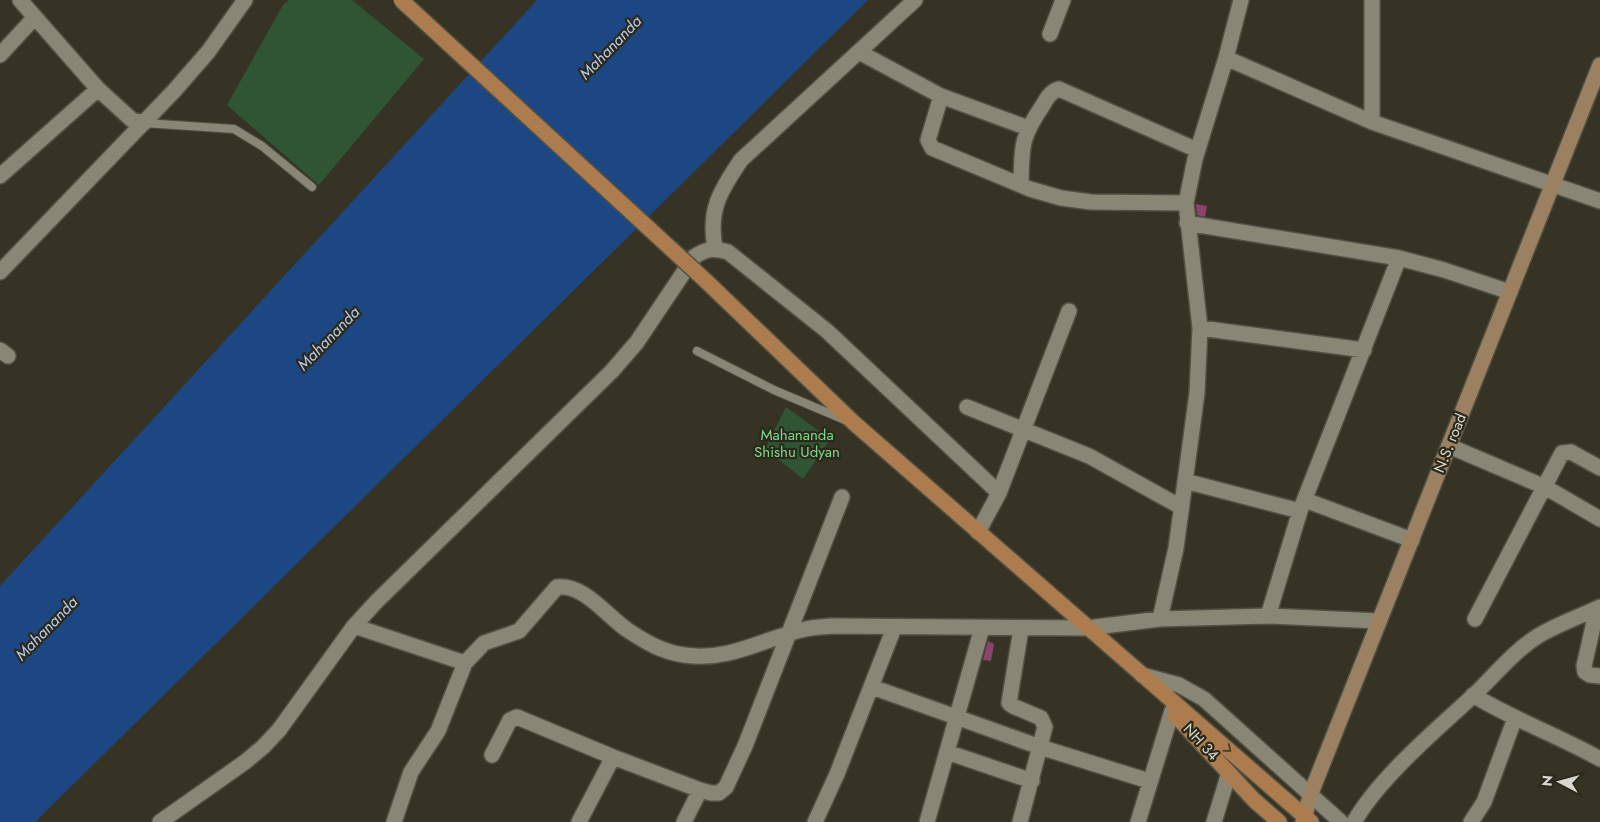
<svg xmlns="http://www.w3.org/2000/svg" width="1600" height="822" font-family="Jost,sans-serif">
  <rect width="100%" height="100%" fill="#363325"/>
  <path fill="#305535" d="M289,0H352L424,59L319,185L227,105L283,5Z
    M786,407L830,439L803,479L765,449Z"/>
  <path fill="#1d4783" d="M537,0H868L35,822H0V586Z"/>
  <path fill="#8a436e" d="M1196,204L1207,206L1205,217L1197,215Z
    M988,641L994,644L991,661L983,660Z"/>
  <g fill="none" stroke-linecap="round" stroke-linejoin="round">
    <defs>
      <path id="service" d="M144,123L234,129L262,146L312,187
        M697,351L774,390L845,420"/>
      <path id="minor" d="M20,0L98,89L132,120L144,123
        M1050,34L1063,0
        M859,52L941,96L1028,128
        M0,55L35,17
        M1226,58L1241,0
        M941,96L928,140L932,148L1030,189L1061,198L1091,202L1186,203
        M1372,122V0
        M0,176L98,89
        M1021,185C1022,146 1020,139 1043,105C1047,98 1051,91 1059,89L1197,150
        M1187,223L1399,258L1300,511L1268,616
        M715,248C708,210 720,191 741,160L915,0
        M1399,258L1444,270L1510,292
        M0,272L174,91L208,52L245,0
        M1200,328L1364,350
        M0,350L8,356
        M967,407L1089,456L1181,507
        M1449,446L1545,487L1600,519
        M1185,481L1300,511
        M1305,500L1412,540
        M978,532L999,493L1069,311
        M1597,609L1584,666L1585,672L1590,675L1600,676
        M1160,619L1176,548L1197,393L1200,328L1186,203L1195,159L1226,58L1372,122L1600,201
        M1475,619L1562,453L1571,452L1600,468
        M354,626L465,663
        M1142,675L1179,685L1204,699L1341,822
        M872,687L1040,747L1149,781
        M1473,695C1514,720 1559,736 1600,759
        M947,752L1032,781
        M492,755L510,720L517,717L613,757L700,790L684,822
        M700,790L711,793H719L726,787L745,746L842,497
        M160,822L245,762L263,747L279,730L354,626L377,601L612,371L637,342L694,257C707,248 714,248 728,252L827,331L999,493
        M394,822L411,772L438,731L465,663L484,643L519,631L557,587C585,584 607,617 629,631C647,643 663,652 684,655C730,662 764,638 806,629C814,627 824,627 832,626L1087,628L1160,619L1268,616L1379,621
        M579,822L613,757
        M815,822L837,774L894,628
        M927,822L982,628
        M1020,822L1045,727L1041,718L1013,706L1009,703L1021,629
        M1138,822L1172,711
        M1214,822L1229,773
        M1354,822C1380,777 1435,731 1474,695C1494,676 1514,651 1538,636C1558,624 1579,617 1600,607
        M1471,822L1484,802L1515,718"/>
      <path id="secondary" d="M1303,822L1311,793L1600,65"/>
      <path id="primary" d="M706,281L854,423L1311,822
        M1175,715L1254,800L1279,822"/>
    </defs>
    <use href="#service" stroke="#515044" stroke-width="10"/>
    <use href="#minor" stroke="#515044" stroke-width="18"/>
    <use href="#secondary" stroke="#515044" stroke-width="18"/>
    <use href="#primary" stroke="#515044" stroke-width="18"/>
    <use href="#service" stroke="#898676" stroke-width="8"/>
    <use href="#minor" stroke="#898676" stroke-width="15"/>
    <use href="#secondary" stroke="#9b8162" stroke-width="15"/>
    <use href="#primary" stroke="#ac7c4f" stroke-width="15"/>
    <defs>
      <path id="primary-bridge" d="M401,0L706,281"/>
    </defs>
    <use href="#primary-bridge" stroke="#515044" stroke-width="18" stroke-linecap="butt"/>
    <use href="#primary-bridge" stroke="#ac7c4f" stroke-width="15"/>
  </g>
  <defs><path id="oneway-chevron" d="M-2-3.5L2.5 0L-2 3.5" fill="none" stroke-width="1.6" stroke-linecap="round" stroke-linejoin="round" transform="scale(1.25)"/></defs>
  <use stroke="#52422b" href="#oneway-chevron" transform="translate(1228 749) rotate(40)"/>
  <g text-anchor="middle" stroke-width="4.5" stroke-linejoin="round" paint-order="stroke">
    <g font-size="15" fill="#7cd98b" stroke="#2c291c">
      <text x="797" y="440">Mahananda<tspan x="797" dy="17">Shishu Udyan</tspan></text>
    </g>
    <g font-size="15" fill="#d8d7ce" stroke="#2c291c">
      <text transform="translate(1450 443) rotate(-68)" y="5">N.S. road</text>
      <text transform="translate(1201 742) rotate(47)" y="5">NH 34</text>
    </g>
    <g font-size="16" font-style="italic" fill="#b3ccef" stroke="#2c291c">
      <text transform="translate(610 47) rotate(-46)" y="6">Mahananda</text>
      <text transform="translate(328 338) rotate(-46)" y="6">Mahananda</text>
      <text transform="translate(46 628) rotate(-46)" y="6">Mahananda</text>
    </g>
  </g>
  <g transform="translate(1560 782) rotate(276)" stroke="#2c291c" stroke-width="4" paint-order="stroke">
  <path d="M0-4L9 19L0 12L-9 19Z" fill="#d8d7ce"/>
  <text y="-8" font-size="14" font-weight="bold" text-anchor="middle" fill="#d8d7ce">N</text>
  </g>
</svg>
